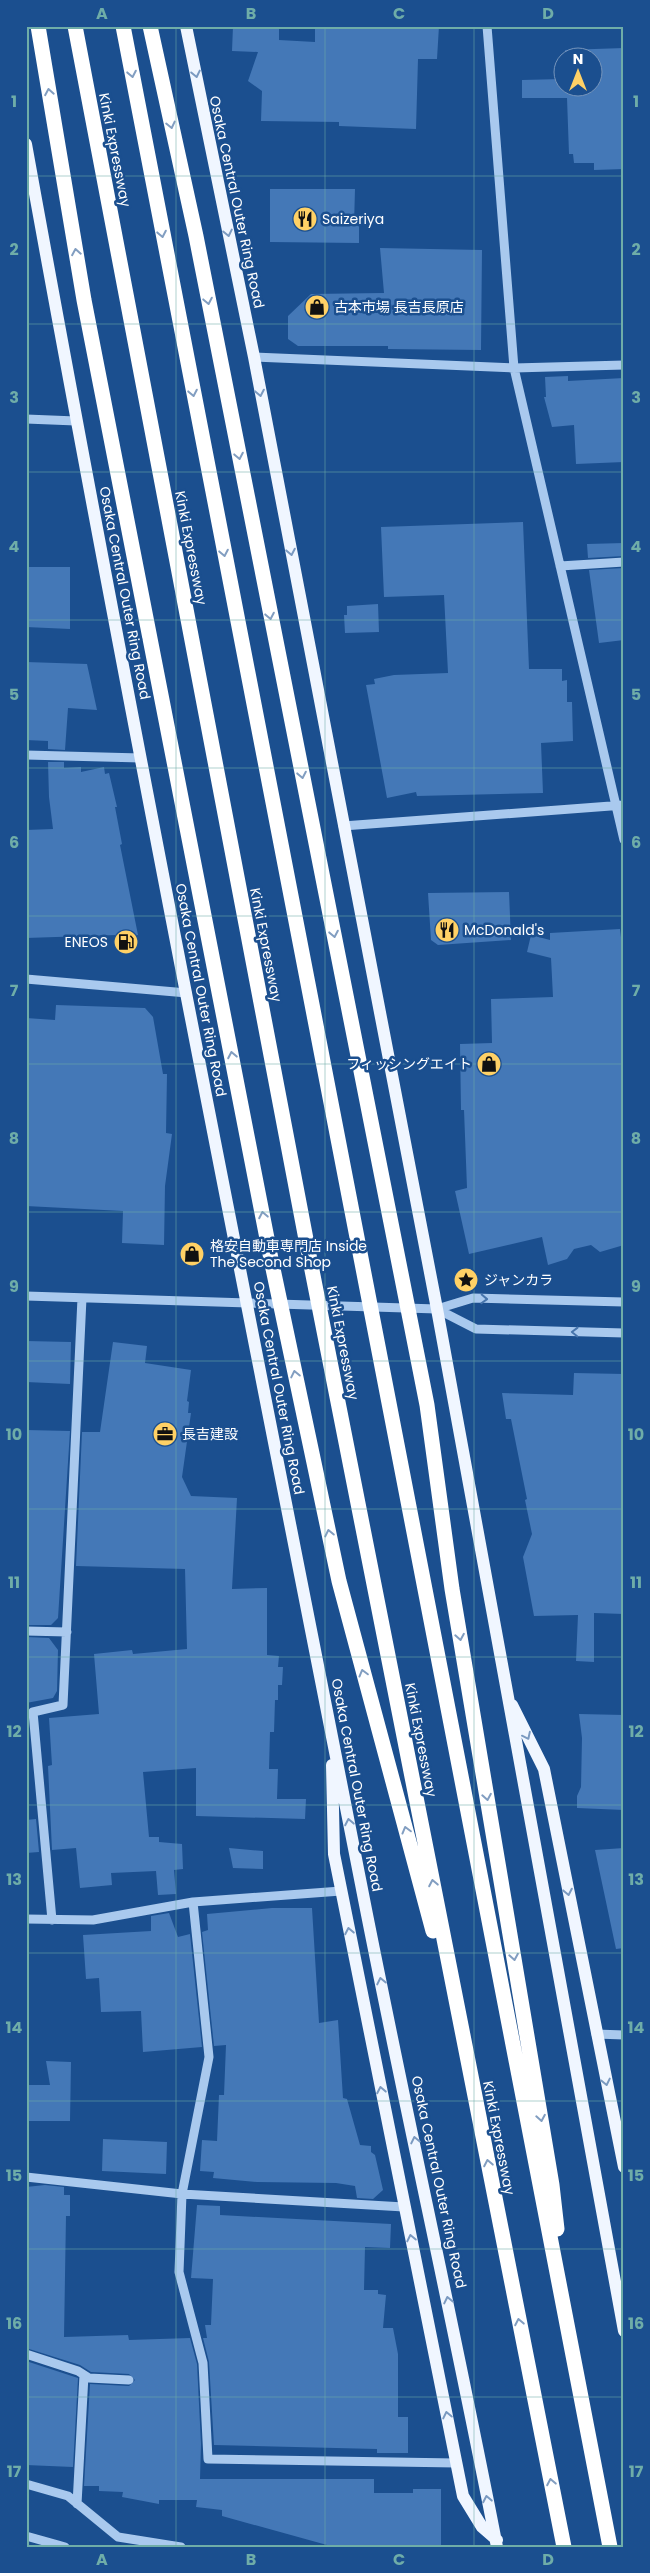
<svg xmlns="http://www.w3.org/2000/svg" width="650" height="2573" font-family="Poppins,'Noto Sans JP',sans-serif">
  <rect width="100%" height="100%" fill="#1b4f8f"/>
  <path fill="#4478b7" d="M233,26H279V40L315,42V26H439L437,59H418L416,129L339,126V122L261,121L262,91L248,81L258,52L232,51Z
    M624,48V169L594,170V163H574L573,154H569L567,98H522V80L562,79V88H592V58H566L565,50Z
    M270,189H355L354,225H359V243L270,242Z
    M380,248L482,250L481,350L388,349V346H298L288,339V316L311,294L384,293Z
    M568,376V381L624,378V462L576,464L574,425L552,427L544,397H546L545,377Z
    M523,522L529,669H562V681L567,680V702H572L573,741L541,743L543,793L417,796L416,792L387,798L366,685L375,684L374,679L394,675L448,673L444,595L384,597L381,527Z
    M624,543V556L588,558L587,544Z
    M26,567H70V629L26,627Z
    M624,568V640L599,643L589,570Z
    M378,604L379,632L345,633L344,615H347V606Z
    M26,662L87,664L97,710L68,708L65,750L48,749V741L26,740Z
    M48,762H64V768L81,767V772L104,767L105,774L109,773L117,807H115L122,844L120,845L138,935L117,939L116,935L26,938V830L53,829L49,797Z
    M509,892L511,940L438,945L431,940L428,893Z
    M620,929L624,962V1245L600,1252L591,1245L574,1249L567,1259L548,1265L542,1237L469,1254L455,1191L467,1188L464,1110H461L460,1044L492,1043L491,999L553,997L551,958L527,952L531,935L550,940V933Z
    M56,1005L145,1008L153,1017L163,1074H167L166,1133L172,1134L165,1186L164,1245L122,1243L123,1211L26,1206V1018L55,1020Z
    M26,1341L71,1342L70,1384L26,1382Z
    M113,1342L147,1346L145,1363L191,1370L187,1401L189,1402L188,1413H191L182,1477L191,1496L237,1498L232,1589L267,1588V1655L279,1656L278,1667H283L282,1685H278V1700H275L274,1732H270L269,1769H278L277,1799H306L305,1819L196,1816V1768L143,1772L149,1837H159V1842L182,1844L183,1869L174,1870L176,1894L158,1895L156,1871L111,1873L112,1885L80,1888L76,1848L52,1850L48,1766L52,1765L49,1718L99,1714L94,1654L132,1650L133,1654L187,1649L185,1569L76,1566L82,1432H100Z
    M574,1373L624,1374V1614L594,1613V1662L576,1661L578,1615L534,1616L523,1557L532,1534L525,1500L527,1499L511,1419H506L502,1393L573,1395Z
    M26,1430L70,1431L58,1618L51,1625H26L28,1448H26Z
    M26,1637L49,1638L58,1650L57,1691L53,1698L26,1703Z
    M579,1714L624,1715V1810L577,1808V1796L581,1787L582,1738Z
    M36,1819L39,1852L26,1853V1820Z
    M229,1848L263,1851V1869L233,1868Z
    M624,1848V1948L616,1949L595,1850Z
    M272,1908H312L319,2023L338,2020L343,2098L347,2099L360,2145L371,2146V2152L375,2155L383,2190L373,2199L357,2198L355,2186L336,2183L257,2182L213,2178L214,2172L200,2171L202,2140L217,2141L219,2095H224L226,2045L214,2046L202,1932L208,1930L207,1914Z
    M169,1913L178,1937L190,1934L202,2047L143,2052L141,2011L101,2012L99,1978L86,1979L83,1935L151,1931V1916Z
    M46,2061L71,2062L70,2121H26V2085H50Z
    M103,2139L167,2142L166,2174L102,2171Z
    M45,2185L64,2187V2195H70V2216H66L64,2337L128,2335L129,2340L190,2338L197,2364L201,2444L200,2479H374V2493H413V2489H441V2547L327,2545L222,2516V2510L196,2507L197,2500H159V2504L122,2497L123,2492L99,2491V2486H84L90,2384L129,2386L135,2380L129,2374L91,2372L80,2365L26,2348V2187Z
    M197,2205L220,2206V2215L391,2224L390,2248L365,2247L364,2290H378V2294L386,2295L383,2328H393L398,2354V2417H408V2453H377V2449L214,2445L209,2362L203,2338H207L205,2325H211L213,2279L191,2278Z
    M26,2361L78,2378L73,2467L26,2465Z"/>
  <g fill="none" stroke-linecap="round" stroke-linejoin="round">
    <path stroke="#a9c9ee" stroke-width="9" d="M487,26L514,368L624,840
      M254,357L514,368L624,365
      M26,419L76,421
      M560,566L624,562
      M26,755L141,758
      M343,826L624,805
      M26,979L187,993
      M26,1296L437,1309L473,1298L624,1302
      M437,1309L476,1329L624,1333
      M26,1631L67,1632
      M193,1902L209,2057L182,2194L179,2272L203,2363L208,2459L456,2463
      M26,1919L93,1920L193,1902L341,1891
      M52,1920L33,1712L63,1705L82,1298
      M596,2034L624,2035
      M26,2177L182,2194L404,2207
      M26,2354L78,2371L89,2378L129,2380
      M26,2484L68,2496L118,2537L181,2547
      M77,2504L84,2375
      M26,2536L65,2547"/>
    <path stroke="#f0f6ff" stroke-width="12" d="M186,26L254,357L437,1309L624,2331
      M26,144C131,725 247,1304 361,1884C404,2105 454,2325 497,2547
      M512,1705L544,1769L624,2167
      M332,1765L334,1854L463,2496L482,2527L497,2540"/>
    <path stroke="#fff" stroke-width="15" d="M38,26L84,300L272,1264L339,1581L433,1931
      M75,26L309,1255L564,2547
      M123,26L610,2547
      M150,26L196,236L427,1405L452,1589L552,2185L557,2229"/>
  </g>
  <defs><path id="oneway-chevron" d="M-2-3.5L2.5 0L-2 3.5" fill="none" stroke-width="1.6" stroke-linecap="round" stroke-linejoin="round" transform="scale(1.25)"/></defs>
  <g stroke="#829ec1">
    <use href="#oneway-chevron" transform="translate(132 74) rotate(79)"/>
    <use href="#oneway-chevron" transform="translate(49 92) rotate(-100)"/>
    <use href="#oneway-chevron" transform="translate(171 125) rotate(77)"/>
    <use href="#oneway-chevron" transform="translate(162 234) rotate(79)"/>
    <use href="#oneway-chevron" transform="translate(76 252) rotate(-100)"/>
    <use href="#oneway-chevron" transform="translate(208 301) rotate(79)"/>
    <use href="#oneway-chevron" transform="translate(193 393) rotate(79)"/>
    <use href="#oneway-chevron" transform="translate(239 456) rotate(79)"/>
    <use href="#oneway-chevron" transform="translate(224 553) rotate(79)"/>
    <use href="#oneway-chevron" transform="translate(270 616) rotate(79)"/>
    <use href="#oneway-chevron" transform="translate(302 775) rotate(79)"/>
    <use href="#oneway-chevron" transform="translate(334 934) rotate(79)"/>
    <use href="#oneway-chevron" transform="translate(232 1055) rotate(-101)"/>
    <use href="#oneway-chevron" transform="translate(263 1215) rotate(-101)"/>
    <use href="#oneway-chevron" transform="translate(295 1374) rotate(-102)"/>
    <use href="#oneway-chevron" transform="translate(329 1533) rotate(-102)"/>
    <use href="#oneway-chevron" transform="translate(460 1637) rotate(80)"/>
    <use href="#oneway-chevron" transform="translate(363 1673) rotate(-105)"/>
    <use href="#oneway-chevron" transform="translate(487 1797) rotate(80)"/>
    <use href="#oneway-chevron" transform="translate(406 1830) rotate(-105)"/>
    <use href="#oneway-chevron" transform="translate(433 1883) rotate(-101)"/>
    <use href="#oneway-chevron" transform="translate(514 1957) rotate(80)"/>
    <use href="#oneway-chevron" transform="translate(541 2118) rotate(80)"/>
    <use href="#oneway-chevron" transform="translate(488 2163) rotate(-101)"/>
    <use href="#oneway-chevron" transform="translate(519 2322) rotate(-101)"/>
    <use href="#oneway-chevron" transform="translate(551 2482) rotate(-101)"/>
  </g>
  <g stroke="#7b9ac1">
    <use href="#oneway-chevron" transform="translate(196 74) rotate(78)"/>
    <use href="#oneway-chevron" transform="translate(228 233) rotate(78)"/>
    <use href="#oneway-chevron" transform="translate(260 393) rotate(79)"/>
    <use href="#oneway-chevron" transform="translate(291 552) rotate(79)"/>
    <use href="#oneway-chevron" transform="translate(527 1736) rotate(64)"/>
    <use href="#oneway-chevron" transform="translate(349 1822) rotate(-101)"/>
    <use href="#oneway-chevron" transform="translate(568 1892) rotate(79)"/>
    <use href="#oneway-chevron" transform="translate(349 1931) rotate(-101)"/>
    <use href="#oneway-chevron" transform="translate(381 1981) rotate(-102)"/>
    <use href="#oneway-chevron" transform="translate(606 2082) rotate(78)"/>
    <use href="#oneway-chevron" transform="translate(381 2090) rotate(-101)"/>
    <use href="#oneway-chevron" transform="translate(415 2140) rotate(-102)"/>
    <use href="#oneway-chevron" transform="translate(411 2238) rotate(-102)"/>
    <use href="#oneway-chevron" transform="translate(448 2300) rotate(-102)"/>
    <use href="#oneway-chevron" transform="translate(447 2415) rotate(-102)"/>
    <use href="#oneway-chevron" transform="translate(487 2499) rotate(-101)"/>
  </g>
  <g stroke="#4674ac">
    <use href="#oneway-chevron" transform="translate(484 1299) rotate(2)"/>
    <use href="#oneway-chevron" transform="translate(575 1332) rotate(-179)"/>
  </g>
  <path fill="none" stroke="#6fada8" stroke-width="1" stroke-opacity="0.55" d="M176,26V2547M325,26V2547M474,26V2547M26,176H624M26,324H624M26,472H624M26,620H624M26,768H624M26,916H624M26,1064H624M26,1212H624M26,1361H624M26,1509H624M26,1657H624M26,1805H624M26,1953H624M26,2101H624M26,2249H624M26,2397H624"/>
  <defs>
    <symbol id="restaurant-disc" viewBox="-11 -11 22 22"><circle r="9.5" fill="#ffd166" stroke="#1b4f8f"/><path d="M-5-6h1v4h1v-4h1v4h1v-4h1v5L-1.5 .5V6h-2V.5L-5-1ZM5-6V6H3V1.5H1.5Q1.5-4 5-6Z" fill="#111"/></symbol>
    <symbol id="shop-disc" viewBox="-11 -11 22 22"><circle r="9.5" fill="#ffd166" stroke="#1b4f8f"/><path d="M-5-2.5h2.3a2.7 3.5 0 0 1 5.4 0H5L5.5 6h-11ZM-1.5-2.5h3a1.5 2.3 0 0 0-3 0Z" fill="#111"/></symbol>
    <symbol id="fuel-disc" viewBox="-11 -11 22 22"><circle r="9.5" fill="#ffd166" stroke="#1b4f8f"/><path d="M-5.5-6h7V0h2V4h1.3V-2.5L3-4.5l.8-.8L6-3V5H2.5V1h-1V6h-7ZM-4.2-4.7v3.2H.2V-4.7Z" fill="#111"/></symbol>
    <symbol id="sight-disc" viewBox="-11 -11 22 22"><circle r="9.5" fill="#ffd166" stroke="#1b4f8f"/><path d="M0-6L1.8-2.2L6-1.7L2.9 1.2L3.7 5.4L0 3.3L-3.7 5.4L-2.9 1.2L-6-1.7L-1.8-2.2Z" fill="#111"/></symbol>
    <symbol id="office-disc" viewBox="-11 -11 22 22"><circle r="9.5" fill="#ffd166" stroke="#1b4f8f"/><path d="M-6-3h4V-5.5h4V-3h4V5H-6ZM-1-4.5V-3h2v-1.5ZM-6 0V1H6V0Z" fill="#111"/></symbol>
  </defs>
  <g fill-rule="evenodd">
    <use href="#restaurant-disc" x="291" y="205" width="28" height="28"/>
    <use href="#shop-disc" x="303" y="293" width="28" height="28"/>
    <use href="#restaurant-disc" x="433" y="916" width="28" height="28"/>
    <use href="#fuel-disc" x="112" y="928" width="28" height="28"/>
    <use href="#shop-disc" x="475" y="1050" width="28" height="28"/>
    <use href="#shop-disc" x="178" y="1240" width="28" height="28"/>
    <use href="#sight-disc" x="452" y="1266" width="28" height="28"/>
    <use href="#office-disc" x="151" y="1420" width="28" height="28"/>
  </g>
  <g text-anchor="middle" stroke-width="5" stroke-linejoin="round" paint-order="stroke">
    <g font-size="14" fill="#fff" stroke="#1b4f8f">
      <text transform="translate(115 150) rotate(79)" y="5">Kinki Expressway</text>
      <text transform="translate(237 202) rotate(78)" y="5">Osaka Central Outer Ring Road</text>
      <text transform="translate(191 548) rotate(79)" y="5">Kinki Expressway</text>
      <text transform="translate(125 593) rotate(79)" y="5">Osaka Central Outer Ring Road</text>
      <text transform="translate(266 945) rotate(79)" y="5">Kinki Expressway</text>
      <text transform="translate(201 990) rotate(79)" y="5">Osaka Central Outer Ring Road</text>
      <text transform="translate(343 1343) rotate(79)" y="5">Kinki Expressway</text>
      <text transform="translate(279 1388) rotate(79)" y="5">Osaka Central Outer Ring Road</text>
      <text transform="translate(421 1740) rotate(79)" y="5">Kinki Expressway</text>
      <text transform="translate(357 1785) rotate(79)" y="5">Osaka Central Outer Ring Road</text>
      <text transform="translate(499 2138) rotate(79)" y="5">Kinki Expressway</text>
      <text transform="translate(439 2182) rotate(78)" y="5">Osaka Central Outer Ring Road</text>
    </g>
    <g font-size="14" fill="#fff" stroke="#1b4f8f" text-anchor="start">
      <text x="322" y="224">Saizeriya</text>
      <text x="334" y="312">古本市場 長吉長原店</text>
      <text x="464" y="935">McDonald's</text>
      <text x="108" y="947" text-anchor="end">ENEOS</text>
      <text x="472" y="1069" text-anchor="end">フィッシングエイト</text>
      <text x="210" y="1251">格安自動車専門店 Inside<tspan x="210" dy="16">The Second Shop</tspan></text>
      <text x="484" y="1285">ジャンカラ</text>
      <text x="182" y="1439">長吉建設</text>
    </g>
  </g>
  <rect width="650" height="2573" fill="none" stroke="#1b4f8f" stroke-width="55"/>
  <g transform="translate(578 72)"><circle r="24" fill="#1b4f8f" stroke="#7695bc"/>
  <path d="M0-4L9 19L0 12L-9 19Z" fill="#ffd166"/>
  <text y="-8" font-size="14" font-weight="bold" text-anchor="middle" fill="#ffffff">N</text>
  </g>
  <rect x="28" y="28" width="594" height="2518" fill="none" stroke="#6fada8" stroke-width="2"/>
  <g font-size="16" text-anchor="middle" font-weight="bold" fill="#6fada8">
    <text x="102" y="19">A</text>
    <text x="251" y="19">B</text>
    <text x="399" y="19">C</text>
    <text x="548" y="19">D</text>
    <text x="14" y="107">1</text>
    <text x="636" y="107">1</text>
    <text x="14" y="255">2</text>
    <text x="636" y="255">2</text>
    <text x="14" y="403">3</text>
    <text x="636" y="403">3</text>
    <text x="14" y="552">4</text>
    <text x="636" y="552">4</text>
    <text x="14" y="700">5</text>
    <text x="636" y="700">5</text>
    <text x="14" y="848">6</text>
    <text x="636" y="848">6</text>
    <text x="14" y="996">7</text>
    <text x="636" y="996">7</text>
    <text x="14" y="1144">8</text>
    <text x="636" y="1144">8</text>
    <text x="14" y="1292">9</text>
    <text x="636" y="1292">9</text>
    <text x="14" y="1440">10</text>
    <text x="636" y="1440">10</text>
    <text x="14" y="1588">11</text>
    <text x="636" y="1588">11</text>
    <text x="14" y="1737">12</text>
    <text x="636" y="1737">12</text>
    <text x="14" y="1885">13</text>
    <text x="636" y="1885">13</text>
    <text x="14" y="2033">14</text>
    <text x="636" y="2033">14</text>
    <text x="14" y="2181">15</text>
    <text x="636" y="2181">15</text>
    <text x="14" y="2329">16</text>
    <text x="636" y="2329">16</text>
    <text x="14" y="2477">17</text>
    <text x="636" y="2477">17</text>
    <text x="102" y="2565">A</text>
    <text x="251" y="2565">B</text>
    <text x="399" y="2565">C</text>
    <text x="548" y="2565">D</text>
  </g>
</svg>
